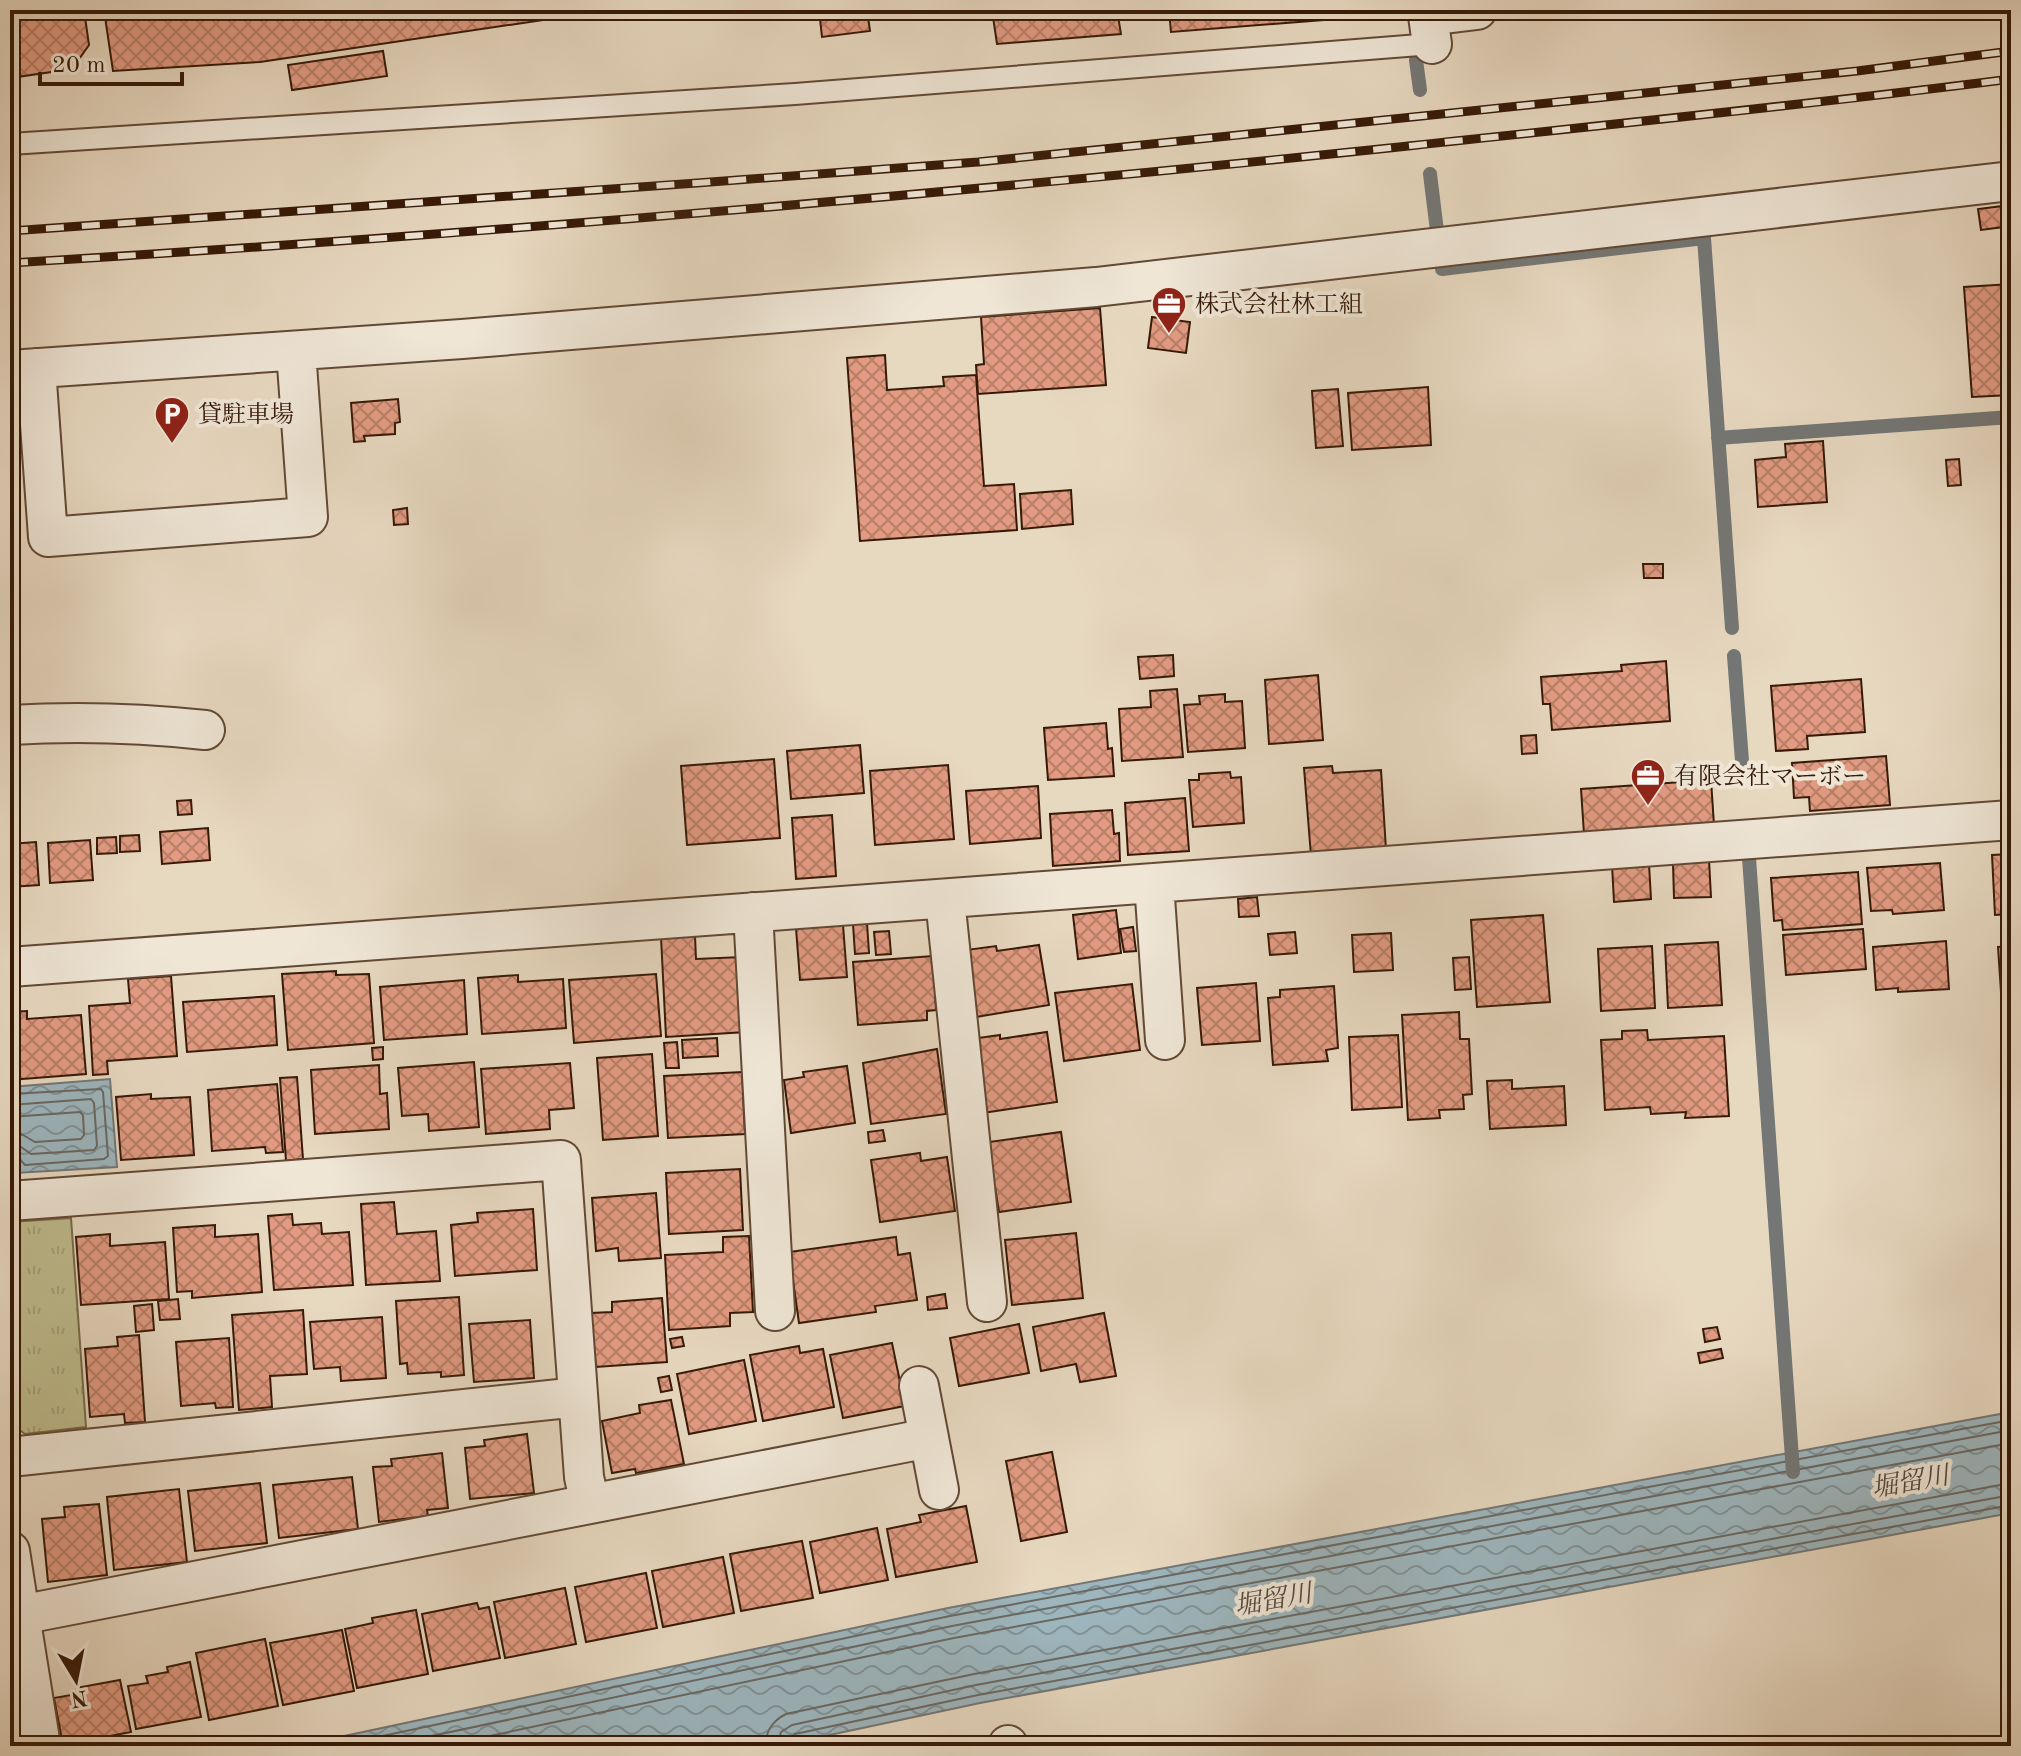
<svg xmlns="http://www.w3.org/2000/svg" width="2021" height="1756" font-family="'Old Standard TT','Noto Serif JP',serif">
  <defs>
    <pattern id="park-tufts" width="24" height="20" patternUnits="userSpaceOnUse" patternTransform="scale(2)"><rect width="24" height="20" fill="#bebc8d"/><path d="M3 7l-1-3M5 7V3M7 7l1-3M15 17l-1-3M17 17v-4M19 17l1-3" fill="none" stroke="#a4a178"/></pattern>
    <pattern id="water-waves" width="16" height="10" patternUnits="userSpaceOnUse" patternTransform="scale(2)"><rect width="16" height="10" fill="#9db6be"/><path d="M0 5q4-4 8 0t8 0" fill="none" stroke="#819398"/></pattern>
    <pattern id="building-cross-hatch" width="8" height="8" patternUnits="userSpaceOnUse" patternTransform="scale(2)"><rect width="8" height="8" fill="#e29b82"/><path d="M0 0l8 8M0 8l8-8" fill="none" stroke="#b87e68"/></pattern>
  </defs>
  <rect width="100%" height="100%" fill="#e7d8c0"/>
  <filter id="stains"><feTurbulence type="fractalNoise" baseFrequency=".0025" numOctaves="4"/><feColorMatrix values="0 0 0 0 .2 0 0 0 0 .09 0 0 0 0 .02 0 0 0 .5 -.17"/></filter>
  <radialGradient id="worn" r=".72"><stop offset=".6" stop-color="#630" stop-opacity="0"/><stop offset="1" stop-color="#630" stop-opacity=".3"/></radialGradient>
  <path fill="url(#park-tufts)" stroke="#7a6a4a" stroke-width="2" d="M71,1218L86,1427L25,1434L13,1425L10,1391V1222Z"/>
  <path fill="url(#water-waves)" stroke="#747775" stroke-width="2" d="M110,1079L117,1167L15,1173L10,1087Z
    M2011,1412V1513L980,1703L778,1746H297L948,1608Z"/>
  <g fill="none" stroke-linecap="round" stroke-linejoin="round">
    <path stroke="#6a6862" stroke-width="2" d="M10,1094L101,1089L103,1092L108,1156L104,1159L25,1165L17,1156L10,1155
      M10,1105L91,1099L94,1103L97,1146L94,1150L31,1154L21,1147L10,1145
      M10,1117L80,1112L83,1115L84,1135L81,1139L35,1142L23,1135L10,1133
      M335,1746L950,1616L2011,1420
      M384,1746L952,1626L2011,1430
      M442,1746L954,1638L2011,1443
      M765,1746C766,1731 772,1721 786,1714L974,1674L2011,1483
      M777,1746L781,1732L792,1725L976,1685L2011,1495
      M787,1746L789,1739L795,1734L978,1695L2011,1505"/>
    <path stroke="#747775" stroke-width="14" d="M1416,60L1420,90
      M1430,174L1437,231
      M1442,267V269L1704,238L1732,628
      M1718,438L2011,417
      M1734,656L1742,761
      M1749,858L1793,1472"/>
  </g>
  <path fill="url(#building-cross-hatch)" stroke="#361907" stroke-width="2" d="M10,10H84L89,45L72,69L10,78Z
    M104,10H610L260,62L113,71Z
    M819,10H867L870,31L822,37Z
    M992,10H1117L1121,34L997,44Z
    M1169,10H1386L1387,15L1171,32Z
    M383,51L387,76L292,90L288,65Z
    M2011,205V226L1981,230L1978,209Z
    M2011,284V395L1972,397L1964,287Z
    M1100,308L1106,385L978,394L976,365L984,364L981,317Z
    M1152,317L1190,322L1186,353L1148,348Z
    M885,355L887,390L944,386L943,377L976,375L984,486L1014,484L1017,530L860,541L847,358Z
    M1428,387L1431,445L1352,450L1348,393Z
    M1338,389L1343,446L1316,448L1312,391Z
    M398,399L400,422L395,423V434L364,436L365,441L354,442L351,403Z
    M1823,441L1827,502L1758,507L1755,460L1786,457L1785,444Z
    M1959,459L1961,485L1948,486L1946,460Z
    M1071,490L1073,524L1022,529L1020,494Z
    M407,508L408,524L394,525L393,510Z
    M1643,564H1663V578H1644Z
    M1173,655L1174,676L1140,679L1138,657Z
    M1666,661L1670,721L1552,730L1550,704H1543L1541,677L1622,671L1621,665Z
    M1318,675L1323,740L1269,744L1265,680Z
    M1861,679L1865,732L1807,736L1808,749L1776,751L1771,686Z
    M1177,689L1183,757L1122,761L1119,709L1151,707L1150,691Z
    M1225,694V702L1242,701L1245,748L1188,752L1184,705L1200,704L1199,696Z
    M1106,723L1108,749L1112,748L1114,776L1048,780L1044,728Z
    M1536,735L1537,753L1522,754L1521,736Z
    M860,745L864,793L791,799L787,751Z
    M1886,756L1890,805L1810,811L1809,797L1794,798L1792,763Z
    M774,759L780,838L687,845L681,766Z
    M948,765L954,839L875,845L870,771Z
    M1332,766L1333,773L1381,770L1386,850L1311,856L1304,768Z
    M1230,772L1231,778L1241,777L1244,823L1193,827L1189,780H1199V774Z
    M1711,780L1714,825L1584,834L1581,789Z
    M1038,786L1041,838L970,844L966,791Z
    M1185,798L1189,851L1128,855L1125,803Z
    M191,800L192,814L178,815L177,801Z
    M1112,810L1114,834L1119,833L1120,861L1053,866L1050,814Z
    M832,815L836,876L796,879L792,818Z
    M208,828L210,860L162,864L160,832Z
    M139,835L140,851L120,852V836Z
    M116,837L117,853L97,854V838Z
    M90,840L93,880L50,883L48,843Z
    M36,842L39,885L10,887V844Z
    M2011,854V914L1995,915L1992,855Z
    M1709,860L1711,897L1674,898L1673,863Z
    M1940,863L1944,910L1893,914L1892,910L1871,911L1867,868Z
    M1649,864L1651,899L1614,902L1612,865Z
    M1858,872L1862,924L1783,930L1782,920L1774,921L1771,878Z
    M1257,897L1259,916L1239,917L1238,899Z
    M1116,910L1121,953L1078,959L1073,915Z
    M1543,915L1550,1002L1477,1007L1471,920Z
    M867,923L869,953L855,954L853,924Z
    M843,925L847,977L800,980L796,928Z
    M1133,927L1136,951L1124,952L1120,929Z
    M1863,929L1866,969L1786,975L1783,935Z
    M889,931L891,954L876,955L874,932Z
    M1295,932L1297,953L1270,955L1268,934Z
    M1391,933L1393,970L1354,972L1352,935Z
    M695,936L696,959L742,957L746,1032L666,1037L661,937Z
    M1946,941L1949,989L1898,992V988L1876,990L1873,947Z
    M1718,942L1722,1005L1668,1008L1665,945Z
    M1039,945L1049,1005L976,1017L966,950L996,946L997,951Z
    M1652,946L1655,1008L1601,1011L1598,949Z
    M2011,946V1006L2002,1007L1998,947Z
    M933,956L936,1010L927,1011V1020L858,1025L853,962Z
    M1469,957L1471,989L1455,990L1453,958Z
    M336,971V975L369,974L374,1043L288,1050L282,974Z
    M656,974L661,1036L574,1043L569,980Z
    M518,975V982L563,979L566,1028L482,1034L478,978Z
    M171,976L177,1056L107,1061L108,1074L93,1075L89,1006L130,1003L128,979Z
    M464,980L467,1034L384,1040L380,987Z
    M1256,983L1260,1041L1202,1045L1197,988Z
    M1132,984L1140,1050L1064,1061L1055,993Z
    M1334,986L1338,1048L1326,1050L1328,1061L1273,1065L1268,998L1280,997V990Z
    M274,996L277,1045L187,1052L183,1002Z
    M27,1011V1019L81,1015L86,1074L10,1080V1012Z
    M1459,1012L1460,1039H1469L1472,1094L1463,1095L1464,1109L1439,1110L1440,1118L1408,1120L1402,1015Z
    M1647,1030L1648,1040L1724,1036L1729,1116L1685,1118L1686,1112L1651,1114L1650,1107L1605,1110L1601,1040L1622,1039V1031Z
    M1047,1032L1057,1102L982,1113L971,1039L1000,1035V1039Z
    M1398,1035L1402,1107L1352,1110L1349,1037Z
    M717,1038L718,1056L683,1058L682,1040Z
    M677,1042L679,1068H666L664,1043Z
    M383,1047V1059L373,1060L372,1048Z
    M937,1049L946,1114L871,1124L863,1063Z
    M652,1054L658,1136L603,1140L597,1058Z
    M474,1062L479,1127L429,1131L428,1114L402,1116L398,1068Z
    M570,1063L574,1108L549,1110L550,1129L486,1134L481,1069Z
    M379,1065L380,1094L387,1093L389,1129L315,1134L311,1070Z
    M847,1066L855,1123L791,1133L784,1080L804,1077L803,1072Z
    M742,1072L745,1134L668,1138L664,1076Z
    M297,1077L303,1159L286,1161L280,1078Z
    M1512,1080V1089L1564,1086L1566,1125L1490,1129L1487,1081Z
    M277,1084L283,1152L266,1153L265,1147L212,1151L208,1090Z
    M151,1094V1099L190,1097L194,1155L121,1160L116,1097Z
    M883,1130L885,1141L869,1143L868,1132Z
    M1061,1132L1071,1202L999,1212L995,1187L989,1189L982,1143Z
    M920,1153L921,1161L947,1157L955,1211L880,1222L871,1160Z
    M740,1169L743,1230L669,1234L666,1173Z
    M656,1193L661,1258L619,1261L618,1248L596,1251L592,1198Z
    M394,1202L397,1234L436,1231L440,1281L366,1285L361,1204Z
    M533,1209L537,1270L455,1276L451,1225L478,1222L477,1213Z
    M292,1214L293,1225L321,1223L322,1234L349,1232L353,1285L274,1290L268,1216Z
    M215,1225V1237L258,1234L262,1292L192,1298V1291L177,1292L173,1228Z
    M1076,1233L1083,1298L1012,1305L1005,1240Z
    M110,1234V1246L165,1242L169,1299L81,1305L76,1237Z
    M749,1236L753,1312L730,1313V1326L669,1330L665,1255L723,1252V1237Z
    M896,1237L898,1255L910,1253L917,1300L875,1306L876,1312L799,1323L789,1252Z
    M945,1294L947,1308L928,1310L927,1297Z
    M459,1297L464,1375L441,1377V1372L408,1374L407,1363L400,1364L396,1301Z
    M662,1298L667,1362L596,1367L591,1313L612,1312V1302Z
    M178,1299L180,1319L160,1320L158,1301Z
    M152,1304L154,1330L136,1332L134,1306Z
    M303,1310L307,1374L270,1376L272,1407L239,1410L232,1315Z
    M1104,1313L1116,1376L1080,1382L1076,1364L1041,1371L1033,1327Z
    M382,1317L386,1378L341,1381L340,1367L314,1369L310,1322Z
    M530,1320L534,1378L474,1382L469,1324Z
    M1019,1324L1029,1373L959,1386L950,1338Z
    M1717,1327L1720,1339L1705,1342L1703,1329Z
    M139,1335L145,1422L125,1423L124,1414L90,1417L85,1349L118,1346L117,1337Z
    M682,1337L684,1346L672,1348L670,1339Z
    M229,1338L233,1407L216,1408L215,1403L181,1406L176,1342Z
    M892,1343L905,1406L843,1418L830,1355Z
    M799,1346L800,1353L823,1349L834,1407L763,1421L750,1355Z
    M1721,1349L1723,1358L1700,1363L1698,1353Z
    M744,1360L756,1421L689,1434L677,1374Z
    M669,1376L672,1390L661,1392L658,1378Z
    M671,1400L684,1464L636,1473L635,1469L612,1473L602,1421L640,1413L639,1405Z
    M527,1434L534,1493L470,1499L465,1448L485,1446L484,1440Z
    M1052,1452L1067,1532L1021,1541L1006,1461Z
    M442,1453L448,1508L427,1510L428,1516L379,1522L373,1467L392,1466L391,1459Z
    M352,1477L358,1529L279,1538L273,1485Z
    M260,1483L267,1543L195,1551L188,1491Z
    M179,1489L187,1562L114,1570L107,1497Z
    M99,1504L107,1575L48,1582L42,1519L65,1517L64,1507Z
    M966,1506L977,1562L896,1577L887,1529L921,1522L919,1515Z
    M877,1528L888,1580L820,1593L810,1542Z
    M802,1541L813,1598L741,1611L730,1554Z
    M723,1557L734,1613L663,1627L652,1571Z
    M646,1573L657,1628L586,1642L575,1587Z
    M565,1588L576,1644L505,1658L494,1602Z
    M477,1603L479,1609L489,1607L500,1658L433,1671L422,1614Z
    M416,1610L428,1674L357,1688L345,1629L373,1623L372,1618Z
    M342,1630L354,1691L283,1705L270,1643Z
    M265,1639L278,1706L209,1720L196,1653Z
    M190,1662L201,1717L136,1729L128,1686L148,1683L146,1676L168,1672L167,1667Z
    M120,1680L131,1732L63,1745L54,1698L77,1694L76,1688Z"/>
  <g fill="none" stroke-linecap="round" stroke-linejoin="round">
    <defs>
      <path id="service" d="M10,144L795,94L1432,44"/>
      <path id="minor" d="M1432,44L1428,16L1477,10
        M36,368L48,537L308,517L296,351
        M10,370L462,339L1096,287L2011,181
        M10,725C75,721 141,723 205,730
        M1154,883L1165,1040
        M945,899L987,1302
        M753,912L775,1311
        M10,967L2011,820
        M10,1201L561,1160L584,1477L590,1504
        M919,1386L939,1490
        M10,1457L578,1397
        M10,1551L20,1615L929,1438
        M20,1615L41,1746
        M1008,1745V1746"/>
    </defs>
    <use href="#service" stroke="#624935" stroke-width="24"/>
    <use href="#minor" stroke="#624935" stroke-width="42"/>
    <use href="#service" stroke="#efe6d6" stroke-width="20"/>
    <use href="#minor" stroke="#efe6d6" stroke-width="38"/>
    <defs>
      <path id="rail" d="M10,231L697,183L978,162L1857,71L2011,51
        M10,263C474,235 937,195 1399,147C1603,125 1807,105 2011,79"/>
    </defs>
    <use href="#rail" stroke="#361907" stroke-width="9"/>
    <use href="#rail" stroke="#efe6d6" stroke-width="6" stroke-dasharray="18" stroke-linecap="butt"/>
  </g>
  <defs>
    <symbol id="office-pin" viewBox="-11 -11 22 30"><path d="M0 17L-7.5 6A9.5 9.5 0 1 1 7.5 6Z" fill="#8f2418" stroke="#efe6d6"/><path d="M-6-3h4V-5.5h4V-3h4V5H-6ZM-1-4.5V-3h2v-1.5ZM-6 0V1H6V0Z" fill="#fff"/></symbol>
    <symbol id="parking-pin" viewBox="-11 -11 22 30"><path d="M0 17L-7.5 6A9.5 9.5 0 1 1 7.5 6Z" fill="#8f2418" stroke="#efe6d6"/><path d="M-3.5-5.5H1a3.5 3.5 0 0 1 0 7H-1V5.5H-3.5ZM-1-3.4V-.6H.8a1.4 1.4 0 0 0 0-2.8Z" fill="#fff"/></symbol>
  </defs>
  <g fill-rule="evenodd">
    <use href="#office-pin" x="1149" y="284" width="40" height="54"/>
    <use href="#parking-pin" x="152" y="394" width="40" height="54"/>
    <use href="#office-pin" x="1628" y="756" width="40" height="54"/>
  </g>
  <g text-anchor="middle" stroke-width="8" stroke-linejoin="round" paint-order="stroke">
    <g font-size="24" fill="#361907" stroke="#efe6d6" text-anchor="start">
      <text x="1195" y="312">株式会社林工組</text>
      <text x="198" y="422">貸駐車場</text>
      <text x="1674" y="784">有限会社マーボー</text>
    </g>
    <g font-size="26" font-style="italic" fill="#55483e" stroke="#efe6d6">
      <text transform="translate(1910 1481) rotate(-10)" y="9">堀留川</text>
      <text transform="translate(1273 1599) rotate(-10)" y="9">堀留川</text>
    </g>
  </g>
  <rect width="2021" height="1756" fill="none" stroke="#e7d8c0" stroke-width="40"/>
  <rect x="12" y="12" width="1997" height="1732" fill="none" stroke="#361907" stroke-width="4"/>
  <rect x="20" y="20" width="1981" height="1716" fill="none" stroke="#361907" stroke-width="2"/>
  <g transform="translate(76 1680) rotate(170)" stroke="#efe6d6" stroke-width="6" paint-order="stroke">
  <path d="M0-6L14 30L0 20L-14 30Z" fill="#361907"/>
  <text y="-12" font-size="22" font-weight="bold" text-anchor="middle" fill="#361907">N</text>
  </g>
  <path d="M40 72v12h142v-12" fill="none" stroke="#361907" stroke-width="4"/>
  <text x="52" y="72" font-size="24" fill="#361907" stroke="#efe6d6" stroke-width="6" paint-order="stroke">20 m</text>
  <rect width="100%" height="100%" filter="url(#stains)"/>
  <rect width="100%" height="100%" fill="url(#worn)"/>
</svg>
